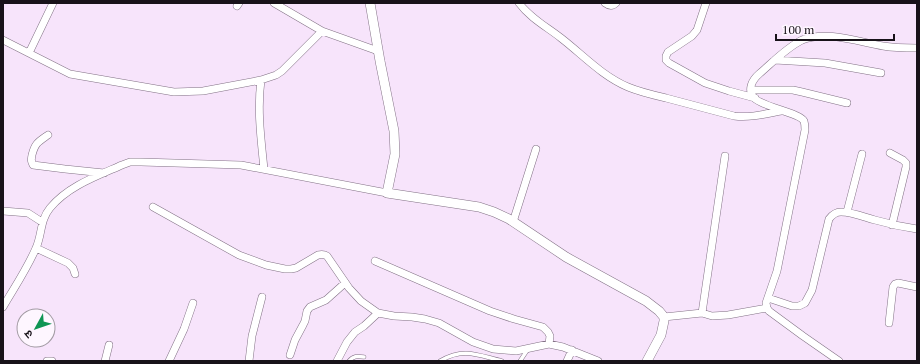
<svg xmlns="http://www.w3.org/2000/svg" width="920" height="364" font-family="'PT Serif','Noto Sans Devanagari',serif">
  <rect width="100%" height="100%" fill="#f7e4fb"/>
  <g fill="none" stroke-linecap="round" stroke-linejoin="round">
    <defs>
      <path id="service" d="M349,361C353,356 357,356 364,357
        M440,361C464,347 477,355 502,361
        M520,361L528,349"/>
      <path id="minor" d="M274,3L322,31L378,51
        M519,3C530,18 547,27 561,38C583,55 602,76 628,87C640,92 653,95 666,98C689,104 712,110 734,116C750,118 765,114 781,111
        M605,3C609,6 612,7 616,3
        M706,3L697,30L692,36L668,52L666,56V60L669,63L705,83L729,91L755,98
        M237,6L239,3
        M3,40L70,74L174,92L203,91L261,80L276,75L282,71L322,31
        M29,53L53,3
        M775,60L825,63L881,73
        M261,80C257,110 261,139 264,169
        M751,90H793L802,92L847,103
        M48,135C38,142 35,143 32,155C31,160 31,161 33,165L65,169L104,173
        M890,153L903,160L906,163V167L892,225
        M153,207L239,255L266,265L285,269H291L296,268L318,255C322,254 324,254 327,256L349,288L361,301L378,313L394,316L412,317L425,319L439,323L473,342L493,349L516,351L549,344L563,347L598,361
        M3,211L28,213L42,222
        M847,212L862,154
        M513,222L536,149
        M36,248L68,263L73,268L75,274
        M375,261L490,311L514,319L543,327L548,332L550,336L549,344
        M768,298L792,306H799L805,303L812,290L829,219C832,215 836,212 841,212C852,212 864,217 875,220C889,224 903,227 917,229
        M3,307C14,288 27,269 36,248C42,235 40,220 50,208C68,186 97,176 122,165L130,162H141L241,165L387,193
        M702,313L725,156
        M664,317L702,313L712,316L728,315L767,308
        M889,323L893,287L895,284L898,283L917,287
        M290,355L295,340L303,325L305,321L307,311L310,307L326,300L345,283
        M47,361H52
        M105,361L109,345
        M169,361L184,329L193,303
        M249,361L252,336L262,297
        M337,361L347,342L355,332L364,326L378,313
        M567,361L572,350
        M839,361L803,336L769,311L767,308L766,303L777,271L805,130C805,127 805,124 804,121C800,113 763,107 754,98C747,90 752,80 759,74C773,62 786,48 802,40C826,30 859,42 883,46C894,48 906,48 917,48"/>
      <path id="tertiary" d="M370,3L380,61L394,131L395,154L387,193L479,207L494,212L509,219L566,257L646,301L659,311L664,317V321L661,335L647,361"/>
    </defs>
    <use href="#service" stroke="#827185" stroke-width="4.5"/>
    <use href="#minor" stroke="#827185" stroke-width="8"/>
    <use href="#tertiary" stroke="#827185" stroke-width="10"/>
    <use href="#service" stroke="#fff" stroke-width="3.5"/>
    <use href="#minor" stroke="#fff" stroke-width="7"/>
    <use href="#tertiary" stroke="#fff" stroke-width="9"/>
  </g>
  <rect width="920" height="364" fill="none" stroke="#181219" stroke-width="8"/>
  <g transform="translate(36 328) rotate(230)"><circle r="19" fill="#fef6ff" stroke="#a29ba3"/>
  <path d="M0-3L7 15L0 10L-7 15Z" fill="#0f9554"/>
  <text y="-6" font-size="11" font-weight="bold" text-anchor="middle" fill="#181219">उ</text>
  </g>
  <path d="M776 34v6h118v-6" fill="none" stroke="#181219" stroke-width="2"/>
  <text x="782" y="34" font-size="12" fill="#181219" stroke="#fef6ff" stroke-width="3" paint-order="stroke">100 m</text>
</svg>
